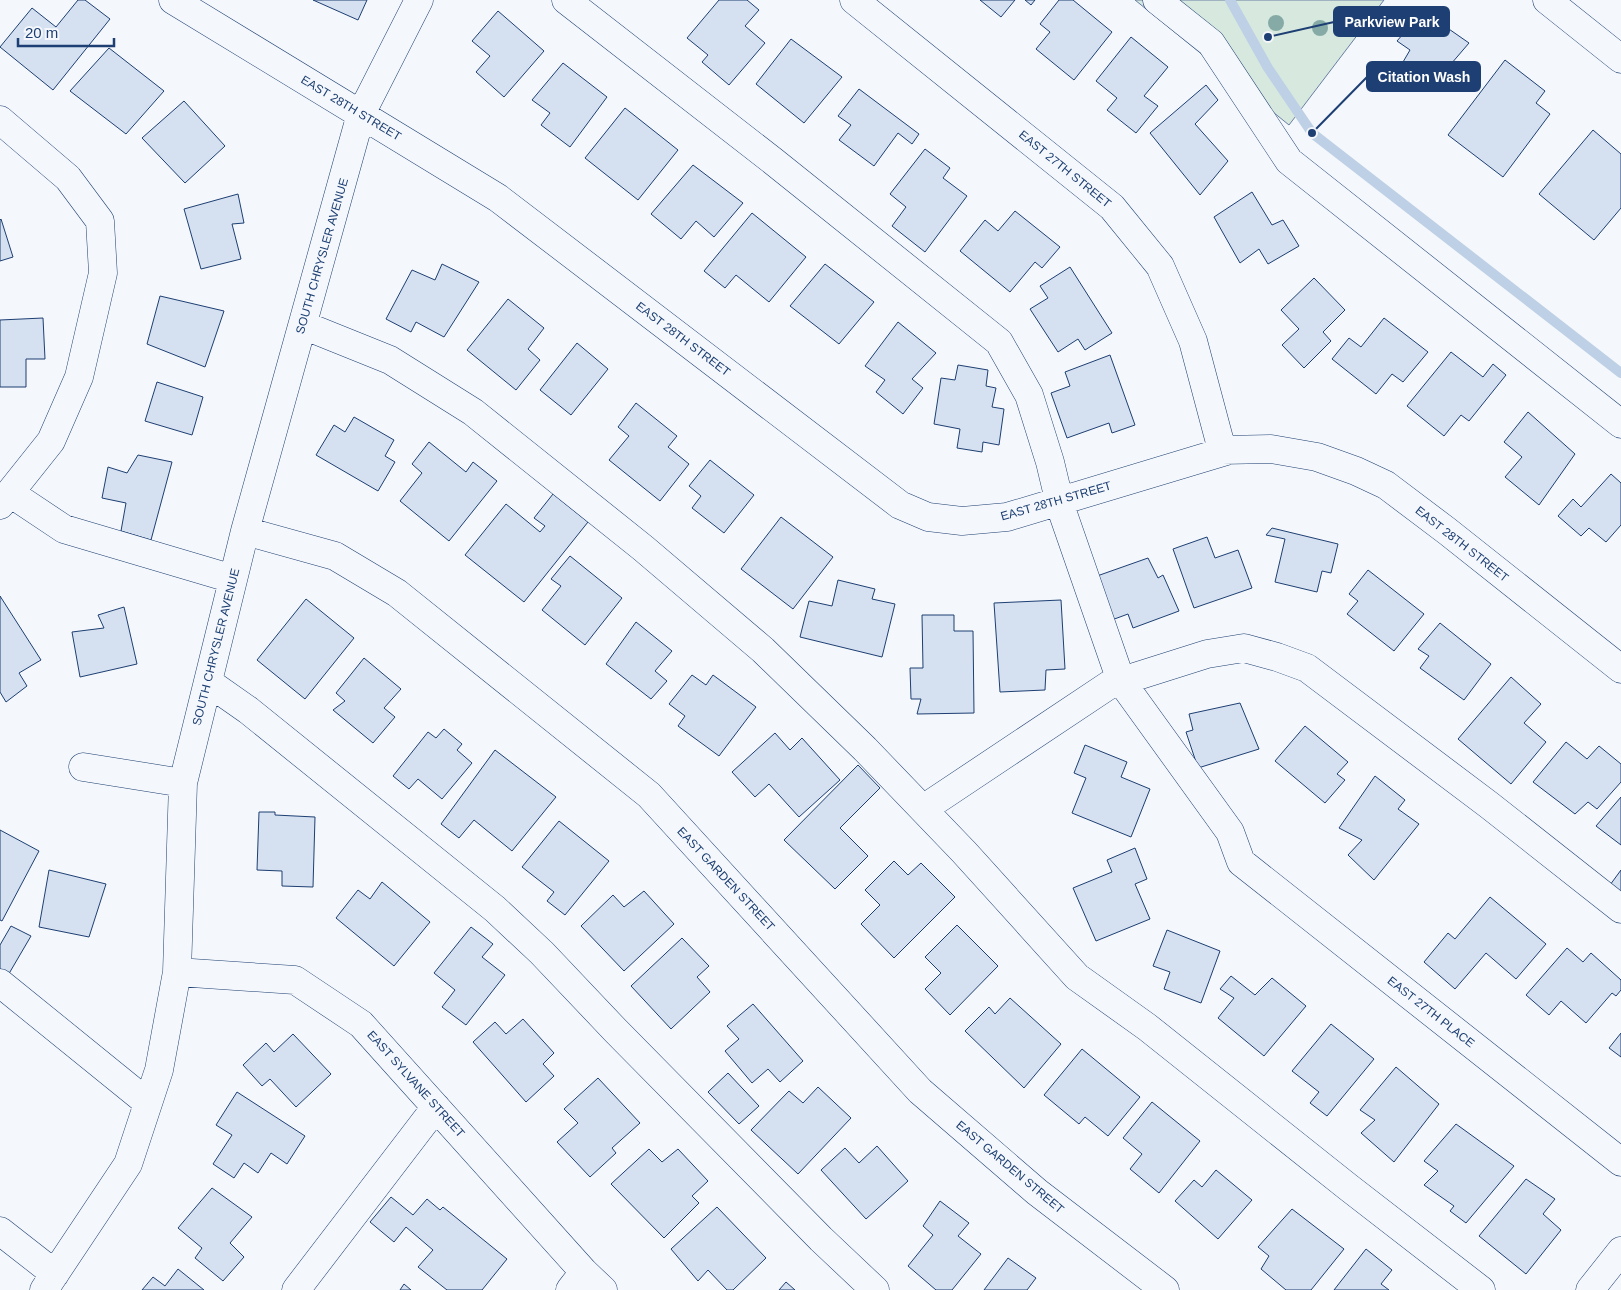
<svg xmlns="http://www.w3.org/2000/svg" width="1621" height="1290" font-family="Helvetica,sans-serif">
  <rect width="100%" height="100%" fill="#f4f7fb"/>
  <path fill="#d7e8df" stroke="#687fa3" d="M1135,0H1384L1289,125Z"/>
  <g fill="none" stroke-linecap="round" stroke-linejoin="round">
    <path stroke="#bed0e5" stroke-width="10" d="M1230,0L1268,68L1312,133L1621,373"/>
  </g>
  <path fill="#d5e0f0" stroke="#1d3f73" d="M78,0H85L110,19L53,90L0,47L32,8L56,27Z
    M313,0H367L358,20Z
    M719,0H747L759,10L745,26L765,43L729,85L702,62L708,55L687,38Z
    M980,0H1015L1001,17Z
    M1025,0H1035L1031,5Z
    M1059,0H1073L1112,32L1074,80L1036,49L1050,32L1040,24Z
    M498,11L544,51L504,97L476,72L490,56L472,41Z
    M1423,11L1469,43L1433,85L1403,62L1410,50L1397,41Z
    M1131,37L1168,67L1144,96L1158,106L1136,133L1107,110L1117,98L1096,81Z
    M791,39L842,77L804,123L756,84Z
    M109,48L164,91L126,134L70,91Z
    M1505,60L1545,91L1536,103L1550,114L1503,177L1448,135Z
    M563,63L607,97L570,147L541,125L550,113L532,100Z
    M1206,85L1218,100L1195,124L1228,161L1200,195L1150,133Z
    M859,89L919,134L912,144L898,133L874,166L839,140L851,125L838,116Z
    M184,101L225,146L185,183L142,138Z
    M625,108L678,150L638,200L585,158Z
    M1593,130L1621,154V208L1594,240L1539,194Z
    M925,149L950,168L943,178L967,196L925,252L892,226L906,207L890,194Z
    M693,165L743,203L714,237L696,221L681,239L651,214Z
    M1252,192L1272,225L1283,220L1299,246L1268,264L1259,249L1240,263L1214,217Z
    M238,194L244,223L232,224L241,259L201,269L184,209Z
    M1015,211L1060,247L1042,268L1035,262L1010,292L960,251L985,220L998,231Z
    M752,213L806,257L769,302L736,275L725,288L704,271Z
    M1,219L13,257L0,261V220Z
    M442,264L479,282L444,337L416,322L411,332L386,319L412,270L435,280Z
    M825,264L874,302L839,344L790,306Z
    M1070,267L1112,333L1085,350L1078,339L1058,352L1030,309L1048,298L1040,286Z
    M1314,278L1345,310L1323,332L1331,341L1304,368L1282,345L1299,329L1281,310Z
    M160,296L224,311L205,367L147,344Z
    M508,299L544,328L528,349L540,360L516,390L467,350Z
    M43,318L45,359H26V387H0V320Z
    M1384,318L1428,352L1403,382L1392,374L1376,394L1332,359L1349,338L1361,347Z
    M898,322L936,353L912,379L923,388L903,414L876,392L885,380L865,366Z
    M577,343L608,369L571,415L540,390Z
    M1451,352L1483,377L1493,364L1506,375L1469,421L1461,415L1444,436L1407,406Z
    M1110,355L1135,425L1112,433L1109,423L1067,438L1051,393L1070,386L1065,372Z
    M958,365L988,370L986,386L996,388L992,407L1004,409L999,445L983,442L982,452L957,448L960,429L934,424L941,378L955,380Z
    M157,382L203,397L192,435L145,421Z
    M636,403L677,436L668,447L689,464L660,501L609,460L629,436L618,427Z
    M1528,412L1575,454L1539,505L1505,477L1522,457L1504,442Z
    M354,417L394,440L385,456L395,462L378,491L316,455L334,425L345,432Z
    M429,442L466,472L473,462L497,481L449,541L400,501L422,473L412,464Z
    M138,455L172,462L151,540L121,531L126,503L102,498L108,467L127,473Z
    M710,460L754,495L724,533L692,508L701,496L689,486Z
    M1611,474L1621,483V525L1606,542L1589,528L1581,536L1558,516L1573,499L1581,507Z
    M553,494L588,522L524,602L465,555L506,504L540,532L545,526L534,518Z
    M781,517L833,557L793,609L741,569Z
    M1272,528L1338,544L1331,573L1322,571L1317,592L1275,582L1285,539L1266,535Z
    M1207,537L1215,558L1238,550L1252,588L1194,608L1173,549Z
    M570,556L622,598L585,645L542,610L561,586L551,579Z
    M1148,558L1158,578L1163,575L1179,611L1133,628L1128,614L1109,621L1097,576Z
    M1368,570L1424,614L1394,651L1347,614L1358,601L1349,594Z
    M838,580L875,589L872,599L895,604L882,657L800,637L809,601L832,606Z
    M0,596L41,660L19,673L27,686L6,702L0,692Z
    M306,599L354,638L305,699L257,660Z
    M1061,600L1065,669L1046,670L1045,690L1000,692L994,603Z
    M124,607L137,664L80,677L72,632L104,628L98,615Z
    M922,615H954V631H973L974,713L917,714L921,699H911L910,668H923Z
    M636,622L672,651L655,671L667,681L651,699L606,664Z
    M1440,623L1491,664L1464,700L1420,668L1429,656L1418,649Z
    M364,658L401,689L384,708L395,717L373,743L333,710L345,701L336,693Z
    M692,675L706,685L713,675L756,707L719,756L678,726L685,716L669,704Z
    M1511,677L1541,704L1524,723L1546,742L1511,784L1458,739Z
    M1240,703L1259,749L1198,768L1186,732L1193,730L1189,714Z
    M1305,726L1348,762L1337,774L1345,780L1325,803L1275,761Z
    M444,729L462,744L457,750L472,763L442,799L418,779L409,789L393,776L428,732L436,738Z
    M775,733L790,750L802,738L840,780L799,817L769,784L755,797L732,772Z
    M1566,742L1587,759L1599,746L1621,764V782L1597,809L1588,802L1575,814L1533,782Z
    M1085,745L1127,762L1121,777L1150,789L1131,837L1072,813L1086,778L1074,773Z
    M495,750L556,797L512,851L474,820L459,838L441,824Z
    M858,765L880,788L840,828L868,856L835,889L784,840Z
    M1375,776L1405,800L1398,809L1419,824L1374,880L1348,855L1362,840L1339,828Z
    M1621,797V845L1596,826Z
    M259,812H275V815L315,817L313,887L282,886V871L257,870Z
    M559,821L609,861L565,915L547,901L554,892L522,867Z
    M0,830L39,851L2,921L0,920Z
    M1135,848L1147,879L1135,884L1150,919L1096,941L1073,888L1112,872L1107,860Z
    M894,861L908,875L921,863L955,897L894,958L861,924L880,905L865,890Z
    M49,870L106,884L89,937L39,927Z
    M1621,870V894L1610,885Z
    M382,882L430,922L394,966L336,918L358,890L370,899Z
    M644,891L674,924L624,971L581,926L613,895L624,907Z
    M1490,897L1546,944L1516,979L1486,953L1455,989L1424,962L1448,933L1455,939Z
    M957,925L998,966L950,1015L925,989L941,973L925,957Z
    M11,926L31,936L7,977L0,971V945Z
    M471,927L493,944L482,957L505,975L466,1025L442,1007L455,990L434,973Z
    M1167,930L1220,951L1201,1003L1164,989L1170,972L1153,966Z
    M682,938L709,966L697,977L710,992L671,1029L631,986Z
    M1567,948L1583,962L1591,953L1621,980V990L1616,996L1612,993L1586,1023L1561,1001L1549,1015L1526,995Z
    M1231,976L1255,995L1272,978L1306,1006L1264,1056L1218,1018L1234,998L1220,989Z
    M1010,998L1061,1044L1024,1088L965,1031L989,1007L995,1014Z
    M753,1004L803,1061L780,1082L768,1069L752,1083L725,1051L739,1039L727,1026Z
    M523,1019L554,1053L543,1064L554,1076L526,1102L473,1042L495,1022L506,1034Z
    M1331,1024L1374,1059L1327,1116L1310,1103L1319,1092L1292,1071Z
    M1621,1033V1057L1609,1048Z
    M293,1034L331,1074L296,1107L270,1079L262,1086L243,1065L266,1043L274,1052Z
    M1082,1049L1140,1097L1108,1136L1085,1117L1079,1124L1044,1095Z
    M1396,1067L1439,1104L1394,1162L1361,1133L1375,1120L1360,1110Z
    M728,1073L759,1106L739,1124L708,1092Z
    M598,1078L640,1123L612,1148L616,1153L590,1177L557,1142L578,1123L564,1109Z
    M818,1087L851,1118L798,1174L751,1130L789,1091L803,1103Z
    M237,1092L305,1136L287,1164L271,1153L258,1173L244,1163L234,1178L213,1164L232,1135L216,1125Z
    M1152,1102L1200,1141L1159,1193L1130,1169L1142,1154L1123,1138Z
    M1456,1124L1514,1166L1466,1223L1450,1211L1454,1206L1424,1185L1438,1171L1424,1161Z
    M877,1146L908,1181L866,1219L821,1170L845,1148L859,1163Z
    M649,1149L662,1162L678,1149L708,1181L692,1196L699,1203L664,1238L611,1184Z
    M1216,1170L1252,1200L1218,1239L1175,1201L1194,1180L1202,1187Z
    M1526,1179L1555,1199L1543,1214L1561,1230L1526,1274L1479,1236Z
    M212,1188L252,1217L230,1243L244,1257L223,1281L195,1258L202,1248L178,1228Z
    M391,1197L413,1215L427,1199L440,1210L443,1207L507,1259L482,1290H447L418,1267L433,1250L406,1227L394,1242L370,1222Z
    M940,1201L969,1223L958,1236L981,1254L952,1290H936L908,1266L933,1235L923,1226Z
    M717,1207L766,1258L733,1290H727L708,1270L698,1281L671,1249Z
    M1292,1209L1344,1249L1311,1290H1286L1261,1269L1269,1256L1258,1247Z
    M1366,1249L1392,1270L1381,1284L1389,1290H1334Z
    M1008,1258L1036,1278L1027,1290H984Z
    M178,1269L204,1290H142L153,1277L165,1286Z
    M786,1282L795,1290H779Z
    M404,1284L411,1290H400Z"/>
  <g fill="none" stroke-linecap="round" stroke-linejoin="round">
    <defs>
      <path id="minor" d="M173,0L498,198L900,505L928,517L962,521L1007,517L1226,451
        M566,0L773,161L999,342L1029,395L1050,462L1061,508L1121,681L1230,832L1241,862L1621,1162
        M854,0L1112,207L1160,266L1193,341L1222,450L1271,449L1317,457L1356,471L1386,485L1447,531L1621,669
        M1157,0L1211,43L1289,161L1621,424
        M1547,0L1621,59
        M0,120L68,178L100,221L103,273L79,377L51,441L0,505
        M303,325L390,360L473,412L643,548L763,650L865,749L964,852L1077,977L1147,1027L1348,1187L1481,1290
        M10,493L64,529L233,579
        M245,531L335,556L397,593L649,795L920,1091L1037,1192L1165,1290
        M208,682L248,710L495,909L542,953L616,1031L821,1239L875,1290
        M83,767L183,783
        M923,809L1109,685L1207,654L1244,648L1277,657L1307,668L1489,805L1621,909
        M177,972L295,980L361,1024L584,1272L603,1290
        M0,983L148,1103
        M0,1231L55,1274
        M44,1290L128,1164L159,1070L177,972L183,783L245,531L361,114L419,0
        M296,1290L436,1107
        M570,1290L584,1272
        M1590,1290L1621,1251"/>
    </defs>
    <use href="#minor" stroke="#1d3f73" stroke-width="29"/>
    <use href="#minor" stroke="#f4f7fb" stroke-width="28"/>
  </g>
  <g fill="#86aba6">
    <circle cx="1276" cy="23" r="8"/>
    <circle cx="1320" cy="28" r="8"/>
  </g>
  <g text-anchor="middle" stroke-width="4" stroke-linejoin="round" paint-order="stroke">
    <g font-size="12" fill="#1d3f73" stroke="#f4f7fb">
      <text transform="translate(351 108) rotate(31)" y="4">EAST 28TH STREET</text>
      <text transform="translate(1065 169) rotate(39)" y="4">EAST 27TH STREET</text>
      <text transform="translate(322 256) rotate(-74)" y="4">SOUTH CHRYSLER AVENUE</text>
      <text transform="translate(683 339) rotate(37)" y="4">EAST 28TH STREET</text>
      <text transform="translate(1056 501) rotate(-16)" y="4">EAST 28TH STREET</text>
      <text transform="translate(1462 544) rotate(38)" y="4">EAST 28TH STREET</text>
      <text transform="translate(216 647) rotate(-76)" y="4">SOUTH CHRYSLER AVENUE</text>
      <text transform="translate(726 879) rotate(47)" y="4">EAST GARDEN STREET</text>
      <text transform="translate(1431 1012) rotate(38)" y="4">EAST 27TH PLACE</text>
      <text transform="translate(416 1084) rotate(48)" y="4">EAST SYLVANE STREET</text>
      <text transform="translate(1010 1167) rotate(40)" y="4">EAST GARDEN STREET</text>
    </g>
  </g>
  <path fill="none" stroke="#1d3f73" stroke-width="2" d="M1268 37L1334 22M1312 133L1367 77"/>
  <g fill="#1d3f73" stroke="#f4f7fb" stroke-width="2">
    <circle cx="1268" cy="37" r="5"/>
    <circle cx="1312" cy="133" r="5"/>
  </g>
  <g fill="#1d3f73" stroke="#1d3f73" stroke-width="2">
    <rect x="1334" y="7" width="115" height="29" rx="5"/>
    <rect x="1367" y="62" width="113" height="29" rx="5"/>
  </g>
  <g font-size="14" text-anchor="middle" font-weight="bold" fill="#fff">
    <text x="1392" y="27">Parkview Park</text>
    <text x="1424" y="82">Citation Wash</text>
  </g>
  <path d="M18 38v8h96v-8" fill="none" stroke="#1d3f73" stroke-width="2.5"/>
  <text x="25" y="38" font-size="15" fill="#1d3f73" stroke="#f4f7fb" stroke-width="4" paint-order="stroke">20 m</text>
</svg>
